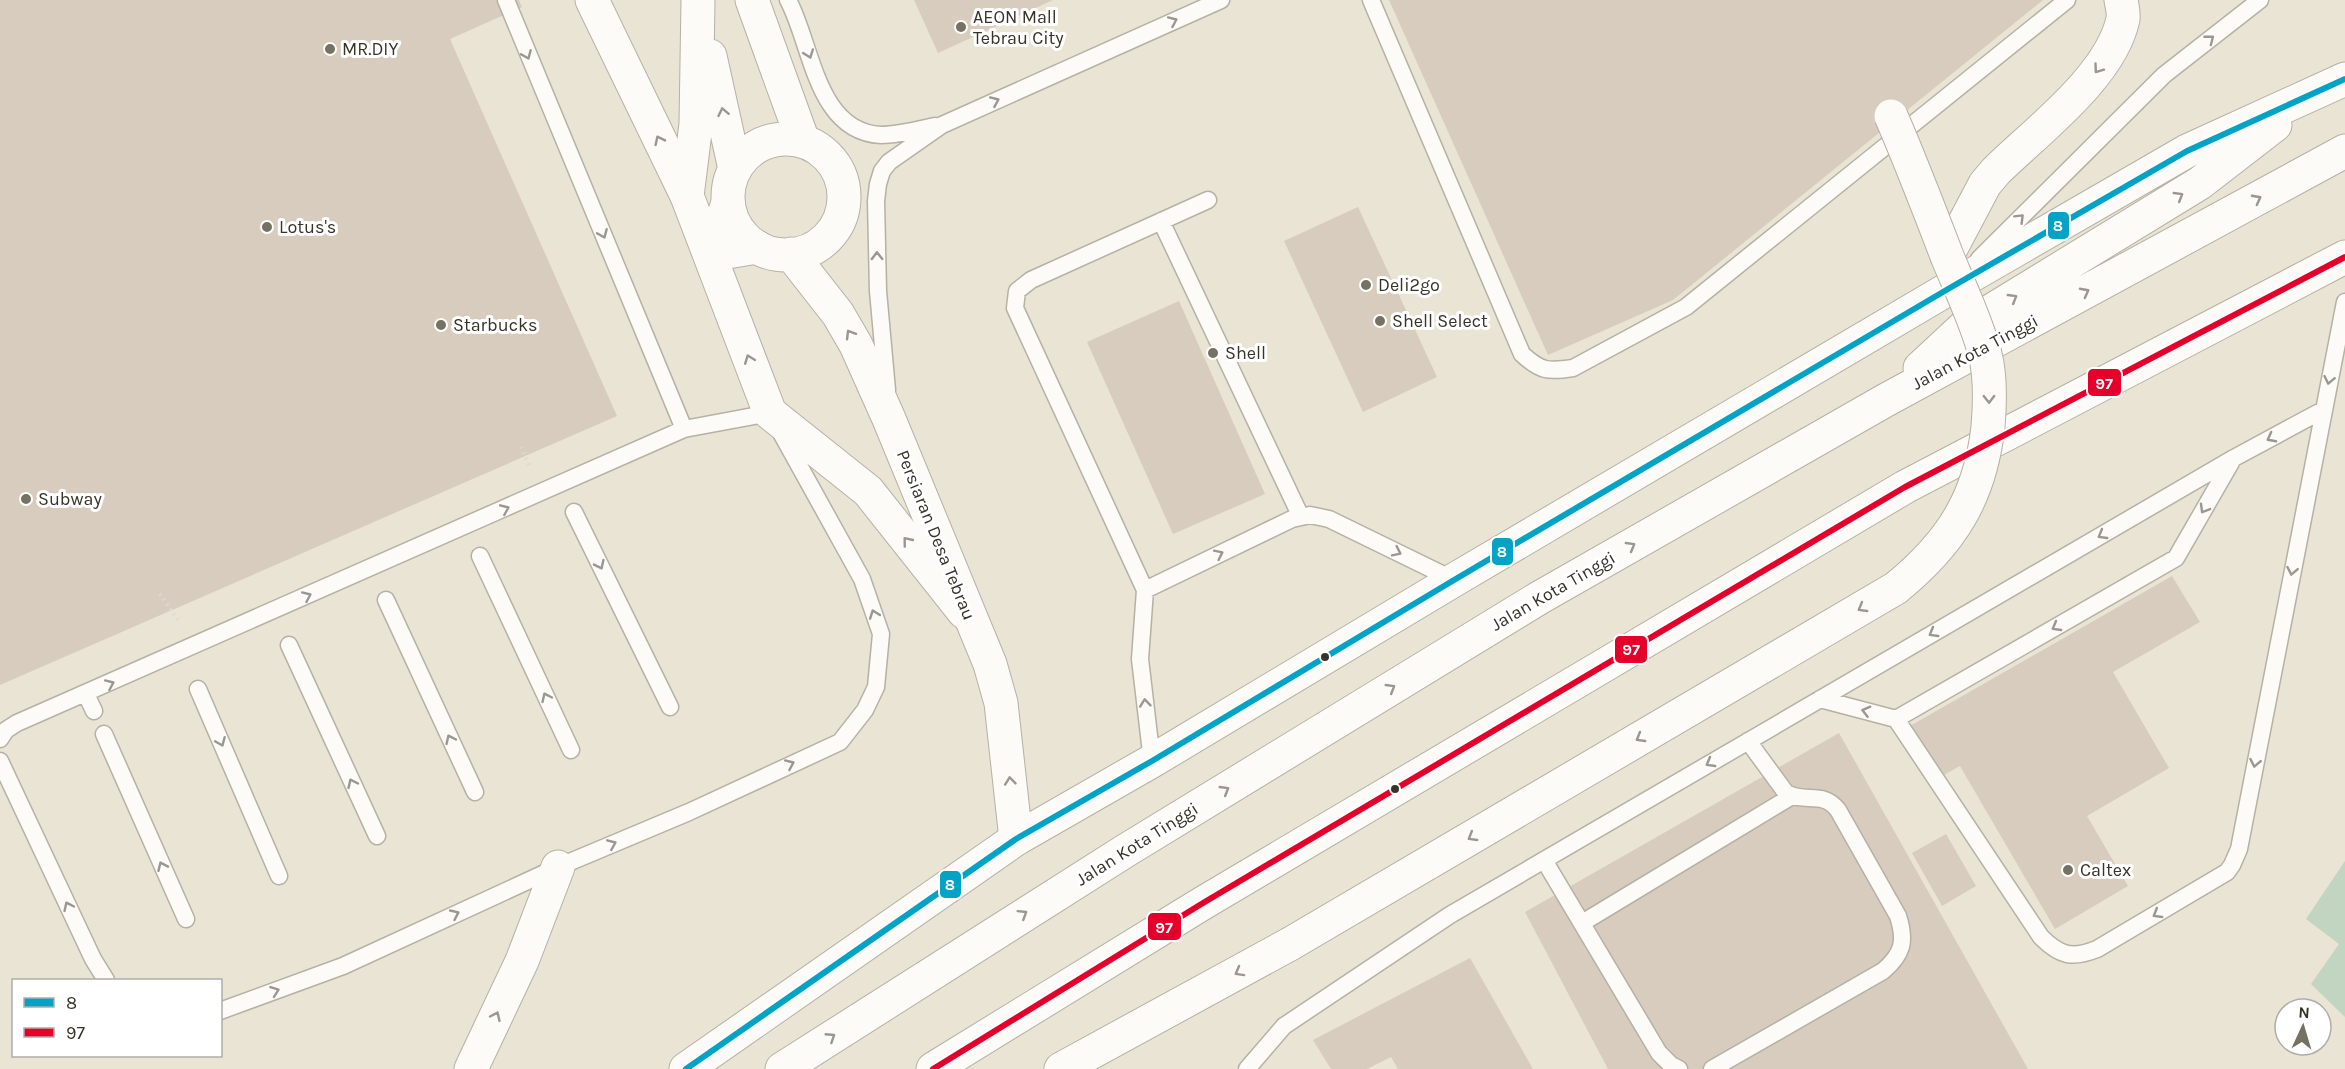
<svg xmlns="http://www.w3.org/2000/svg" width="2345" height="1069" font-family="Karla,sans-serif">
  <rect width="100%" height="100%" fill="#e9e4d3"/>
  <path fill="#c2d5c1" d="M2345,861V1017L2311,984L2339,944L2306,919Z"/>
  <path fill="#d8ccbe" d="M0,0H519L522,7L450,39L617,416L0,685Z
    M914,0H1053L938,53Z
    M1389,0H2043L1673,300L1548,355Z
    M1358,207L1437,377L1363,412L1284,241Z
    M1179,301L1265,494L1173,534L1087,342Z
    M2172,576L2200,622L2113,672L2169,768L2087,816L2128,886L2055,929L1960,766L1933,781L1903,730Z
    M1839,733L2028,1069H1608L1525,912Z
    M1946,834L1976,886L1942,906L1912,853Z
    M1470,958L1533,1069H1398L1391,1057L1367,1069H1331L1313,1040Z"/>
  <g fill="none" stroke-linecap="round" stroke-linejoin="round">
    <defs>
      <path id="service" d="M506,0L684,429
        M788,0C812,44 816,132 881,135C899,135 917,130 935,126
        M1371,0L1522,354C1540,371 1548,372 1573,368L1686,307L2067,0
        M1161,221L1301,517
        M1979,259L2164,75L2260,0
        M887,390L878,291L876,201L878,184L882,171L889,162L942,125L1221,0
        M574,512L670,707
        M480,556L571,750
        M1145,590L1015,308L1017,291L1031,280L1208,200
        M386,600L475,792
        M289,645L377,836
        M198,689L279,876
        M86,694L94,711
        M1820,699L1896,719L2176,558L2233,459
        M1896,719L2041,937C2060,956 2072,959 2097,949L2227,872L2232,865L2239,849L2345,302
        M104,734L186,919
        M0,739L6,730L17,723L684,429L770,413L862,579L881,634L876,687L865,710L840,742L689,812L558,867L343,966L220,1011
        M0,761L93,959L106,980
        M1152,761L1140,659L1145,590L1292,519L1310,515L1329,519L1454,580
        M1544,860L1659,1053L1671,1065L1679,1069
        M1582,923L1792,796
        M1247,1069L1284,1026L1450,915L2234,458L2323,410
        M1712,1069L1883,971C1903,954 1906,941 1898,916L1838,810C1823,790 1805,804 1786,793L1748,741"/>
      <path id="minor" d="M592,0L687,196L770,413L868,491L964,612
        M728,203L710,255L757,247"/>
      <path id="tertiary" d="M752,0L803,141
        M710,56L735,169
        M728 197a58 58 0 1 1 116 0a58 58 0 1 1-116 0Z
        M687,196L696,124L698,0
        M791,254L838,314L856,345L889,419L990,664L1001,703L1016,839"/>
      <path id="trunk" d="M1947,256L1985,184L1996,171C2037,131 2111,76 2123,19C2124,13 2122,6 2121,0
        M1920,368L1963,328L2200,183L2275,125
        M471,1069L522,961L558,867
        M686,1069L1016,839L1152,761L1454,580L1948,289L2187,151L2345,79
        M782,1069L1125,851L1539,598L1886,400L2345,151
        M933,1069L1203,903L1905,487L2345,257
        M1061,1069L1290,944"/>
    </defs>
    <use href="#service" stroke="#b5b1a4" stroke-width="19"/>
    <use href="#minor" stroke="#b5b1a4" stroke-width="35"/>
    <use href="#tertiary" stroke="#b5b1a4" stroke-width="35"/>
    <use href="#trunk" stroke="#b5b1a4" stroke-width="35"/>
    <path stroke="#dbdad5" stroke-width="4" stroke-dasharray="1.5 4.5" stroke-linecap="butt" d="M521,447L530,467
      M160,594L179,621"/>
    <use href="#service" stroke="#fcfbf8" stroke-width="16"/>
    <use href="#minor" stroke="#fcfbf8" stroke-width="33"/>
    <use href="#tertiary" stroke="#fcfbf8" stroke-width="33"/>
    <use href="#trunk" stroke="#fcfbf8" stroke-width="33"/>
    <defs>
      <path id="trunk-bridge" d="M1290,944L1896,588C1951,543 1980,498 1988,427C1990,403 1991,377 1985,354C1976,320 1960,288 1947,256C1929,209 1911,162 1891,116"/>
    </defs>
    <use href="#trunk-bridge" stroke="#b5b1a4" stroke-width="35" stroke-linecap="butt"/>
    <use href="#trunk-bridge" stroke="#fcfbf8" stroke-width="33"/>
    <defs>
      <path id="bus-1" d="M686,1069L1016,839L1152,761L1454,580L1948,289L2187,151L2345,79"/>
      <path id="bus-2" d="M933,1069L1203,903L1905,487L2345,257"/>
    </defs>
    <use href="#bus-1" stroke="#fff" stroke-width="10"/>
    <use href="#bus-2" stroke="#fff" stroke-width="10"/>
    <use href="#bus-1" stroke="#03a3c6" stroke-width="6"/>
    <use href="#bus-2" stroke="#e4002b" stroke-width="6"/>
  </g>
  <defs><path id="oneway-chevron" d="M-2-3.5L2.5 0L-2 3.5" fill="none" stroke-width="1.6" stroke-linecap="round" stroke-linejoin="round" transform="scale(1.5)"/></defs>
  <g stroke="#999790">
    <use href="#oneway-chevron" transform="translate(1173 21) rotate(-24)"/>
    <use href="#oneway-chevron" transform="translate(2210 39) rotate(-38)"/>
    <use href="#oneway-chevron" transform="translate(809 54) rotate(70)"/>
    <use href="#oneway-chevron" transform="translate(527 55) rotate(67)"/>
    <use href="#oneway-chevron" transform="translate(2098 69) rotate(126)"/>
    <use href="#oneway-chevron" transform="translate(995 101) rotate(-24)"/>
    <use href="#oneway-chevron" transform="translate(723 112) rotate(-102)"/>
    <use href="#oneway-chevron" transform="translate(659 140) rotate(-116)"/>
    <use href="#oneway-chevron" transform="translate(2179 196) rotate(-31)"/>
    <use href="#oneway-chevron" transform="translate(2257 199) rotate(-28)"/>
    <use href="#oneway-chevron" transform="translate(2020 218) rotate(-45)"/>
    <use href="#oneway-chevron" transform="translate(603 234) rotate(67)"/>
    <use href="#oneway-chevron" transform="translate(877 256) rotate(-91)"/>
    <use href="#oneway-chevron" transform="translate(2085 292) rotate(-28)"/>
    <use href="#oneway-chevron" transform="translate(2013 298) rotate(-31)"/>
    <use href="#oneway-chevron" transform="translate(850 334) rotate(-121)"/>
    <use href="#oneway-chevron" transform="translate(749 359) rotate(-111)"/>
    <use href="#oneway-chevron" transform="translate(2329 380) rotate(102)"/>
    <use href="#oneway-chevron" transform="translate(1989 399) rotate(89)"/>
    <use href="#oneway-chevron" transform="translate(2271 438) rotate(152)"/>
    <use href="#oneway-chevron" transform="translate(505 509) rotate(-23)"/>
    <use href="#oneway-chevron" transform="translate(2204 509) rotate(120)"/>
    <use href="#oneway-chevron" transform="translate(2102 535) rotate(150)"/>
    <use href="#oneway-chevron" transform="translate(907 541) rotate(-129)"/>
    <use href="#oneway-chevron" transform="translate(1631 546) rotate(-30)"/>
    <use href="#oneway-chevron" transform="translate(1397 552) rotate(26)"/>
    <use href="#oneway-chevron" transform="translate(1219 554) rotate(-26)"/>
    <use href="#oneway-chevron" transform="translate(600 565) rotate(64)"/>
    <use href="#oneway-chevron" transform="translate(2292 571) rotate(101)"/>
    <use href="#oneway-chevron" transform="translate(307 596) rotate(-24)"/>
    <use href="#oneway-chevron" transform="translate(1862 608) rotate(150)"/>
    <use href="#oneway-chevron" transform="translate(874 614) rotate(-110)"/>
    <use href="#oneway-chevron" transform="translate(2056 627) rotate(150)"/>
    <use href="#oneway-chevron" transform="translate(1933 633) rotate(150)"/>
    <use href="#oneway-chevron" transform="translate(110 684) rotate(-24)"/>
    <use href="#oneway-chevron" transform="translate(1391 688) rotate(-31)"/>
    <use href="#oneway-chevron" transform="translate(546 697) rotate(-115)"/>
    <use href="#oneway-chevron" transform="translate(1145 703) rotate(-96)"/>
    <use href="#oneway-chevron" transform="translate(1866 711) rotate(-165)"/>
    <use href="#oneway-chevron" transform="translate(1640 738) rotate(150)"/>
    <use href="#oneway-chevron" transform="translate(450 739) rotate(-115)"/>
    <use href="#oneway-chevron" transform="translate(221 742) rotate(67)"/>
    <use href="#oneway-chevron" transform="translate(1710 763) rotate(150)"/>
    <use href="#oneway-chevron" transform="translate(2255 763) rotate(101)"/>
    <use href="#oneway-chevron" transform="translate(790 764) rotate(-24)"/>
    <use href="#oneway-chevron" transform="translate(1010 781) rotate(-96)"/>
    <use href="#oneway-chevron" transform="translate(352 783) rotate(-115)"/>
    <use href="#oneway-chevron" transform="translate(1225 790) rotate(-31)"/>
    <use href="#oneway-chevron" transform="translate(1472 837) rotate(149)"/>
    <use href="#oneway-chevron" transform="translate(612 844) rotate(-23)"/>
    <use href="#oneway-chevron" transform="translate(162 866) rotate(-114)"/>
    <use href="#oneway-chevron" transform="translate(68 906) rotate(-115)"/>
    <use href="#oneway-chevron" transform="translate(455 914) rotate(-25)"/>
    <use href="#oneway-chevron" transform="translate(1023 914) rotate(-32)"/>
    <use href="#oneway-chevron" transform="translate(2157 914) rotate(149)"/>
    <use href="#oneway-chevron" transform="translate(1239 972) rotate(151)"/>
    <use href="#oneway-chevron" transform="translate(275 991) rotate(-20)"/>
    <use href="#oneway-chevron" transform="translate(496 1016) rotate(-65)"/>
    <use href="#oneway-chevron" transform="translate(831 1037) rotate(-33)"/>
  </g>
  <g fill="#757163" stroke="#fff" stroke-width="2">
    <circle cx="961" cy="27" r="6"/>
    <circle cx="330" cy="49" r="6"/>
    <circle cx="267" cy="227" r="6"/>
    <circle cx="1366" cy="285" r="6"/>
    <circle cx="1380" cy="321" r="6"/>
    <circle cx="441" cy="325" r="6"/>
    <circle cx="1213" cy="353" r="6"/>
    <circle cx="26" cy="499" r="6"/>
    <circle cx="2068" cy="870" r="6"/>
  </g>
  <g fill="#363327" stroke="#fff" stroke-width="2">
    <circle cx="1325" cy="657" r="5"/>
    <circle cx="1395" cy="789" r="5"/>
  </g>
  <g text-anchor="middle" stroke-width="6" stroke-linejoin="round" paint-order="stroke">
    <g font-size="18" fill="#363327" stroke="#fff" text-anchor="start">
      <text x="973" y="23">AEON Mall<tspan x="973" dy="21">Tebrau City</tspan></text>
      <text x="342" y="55">MR.DIY</text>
      <text x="279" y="233">Lotus's</text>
      <text x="1378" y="291">Deli2go</text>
      <text x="1392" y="327">Shell Select</text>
      <text x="453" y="331">Starbucks</text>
      <text x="1225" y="359">Shell</text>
      <text x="38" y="505">Subway</text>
      <text x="2080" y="876">Caltex</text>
    </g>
    <g font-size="18" fill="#363327" stroke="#fff">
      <text transform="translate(1975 352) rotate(-28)" y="6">Jalan Kota Tinggi</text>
      <text transform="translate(936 535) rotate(68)" y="6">Persiaran Desa Tebrau</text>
      <text transform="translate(1553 591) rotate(-30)" y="6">Jalan Kota Tinggi</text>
      <text transform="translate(1137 844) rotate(-32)" y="6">Jalan Kota Tinggi</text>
    </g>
  </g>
  <g stroke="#fff" stroke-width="2">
    <rect x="2047" y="211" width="23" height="29" rx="6" fill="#03a3c6"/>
    <rect x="2087" y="368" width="35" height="29" rx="6" fill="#e4002b"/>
    <rect x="1491" y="537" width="23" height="29" rx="6" fill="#03a3c6"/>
    <rect x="1614" y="635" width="34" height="29" rx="6" fill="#e4002b"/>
    <rect x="939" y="870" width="23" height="29" rx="6" fill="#03a3c6"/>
    <rect x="1147" y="912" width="35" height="29" rx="6" fill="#e4002b"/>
  </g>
  <g font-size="16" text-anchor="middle" font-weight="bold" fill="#fff">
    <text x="2058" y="231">8</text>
    <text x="2104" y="389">97</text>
    <text x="1502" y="557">8</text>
    <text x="1631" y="655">97</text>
    <text x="950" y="890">8</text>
    <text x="1164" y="933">97</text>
  </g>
  <rect x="12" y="979" width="210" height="78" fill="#ffffff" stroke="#afada9" stroke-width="1.5"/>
  <rect x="24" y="998" width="30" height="9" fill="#03a3c6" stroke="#afada9" stroke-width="1.5"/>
  <text x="66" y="1009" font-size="18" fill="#363327">8</text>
  <rect x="24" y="1028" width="30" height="9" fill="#e4002b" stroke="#afada9" stroke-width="1.5"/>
  <text x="66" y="1039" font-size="18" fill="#363327">97</text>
  <g transform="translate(2303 1027) rotate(4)"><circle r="28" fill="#ffffff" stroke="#afada9" stroke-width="1.5"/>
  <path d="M0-4.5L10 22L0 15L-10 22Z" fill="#757163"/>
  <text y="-9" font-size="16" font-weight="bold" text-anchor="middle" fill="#363327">N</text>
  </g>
</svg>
